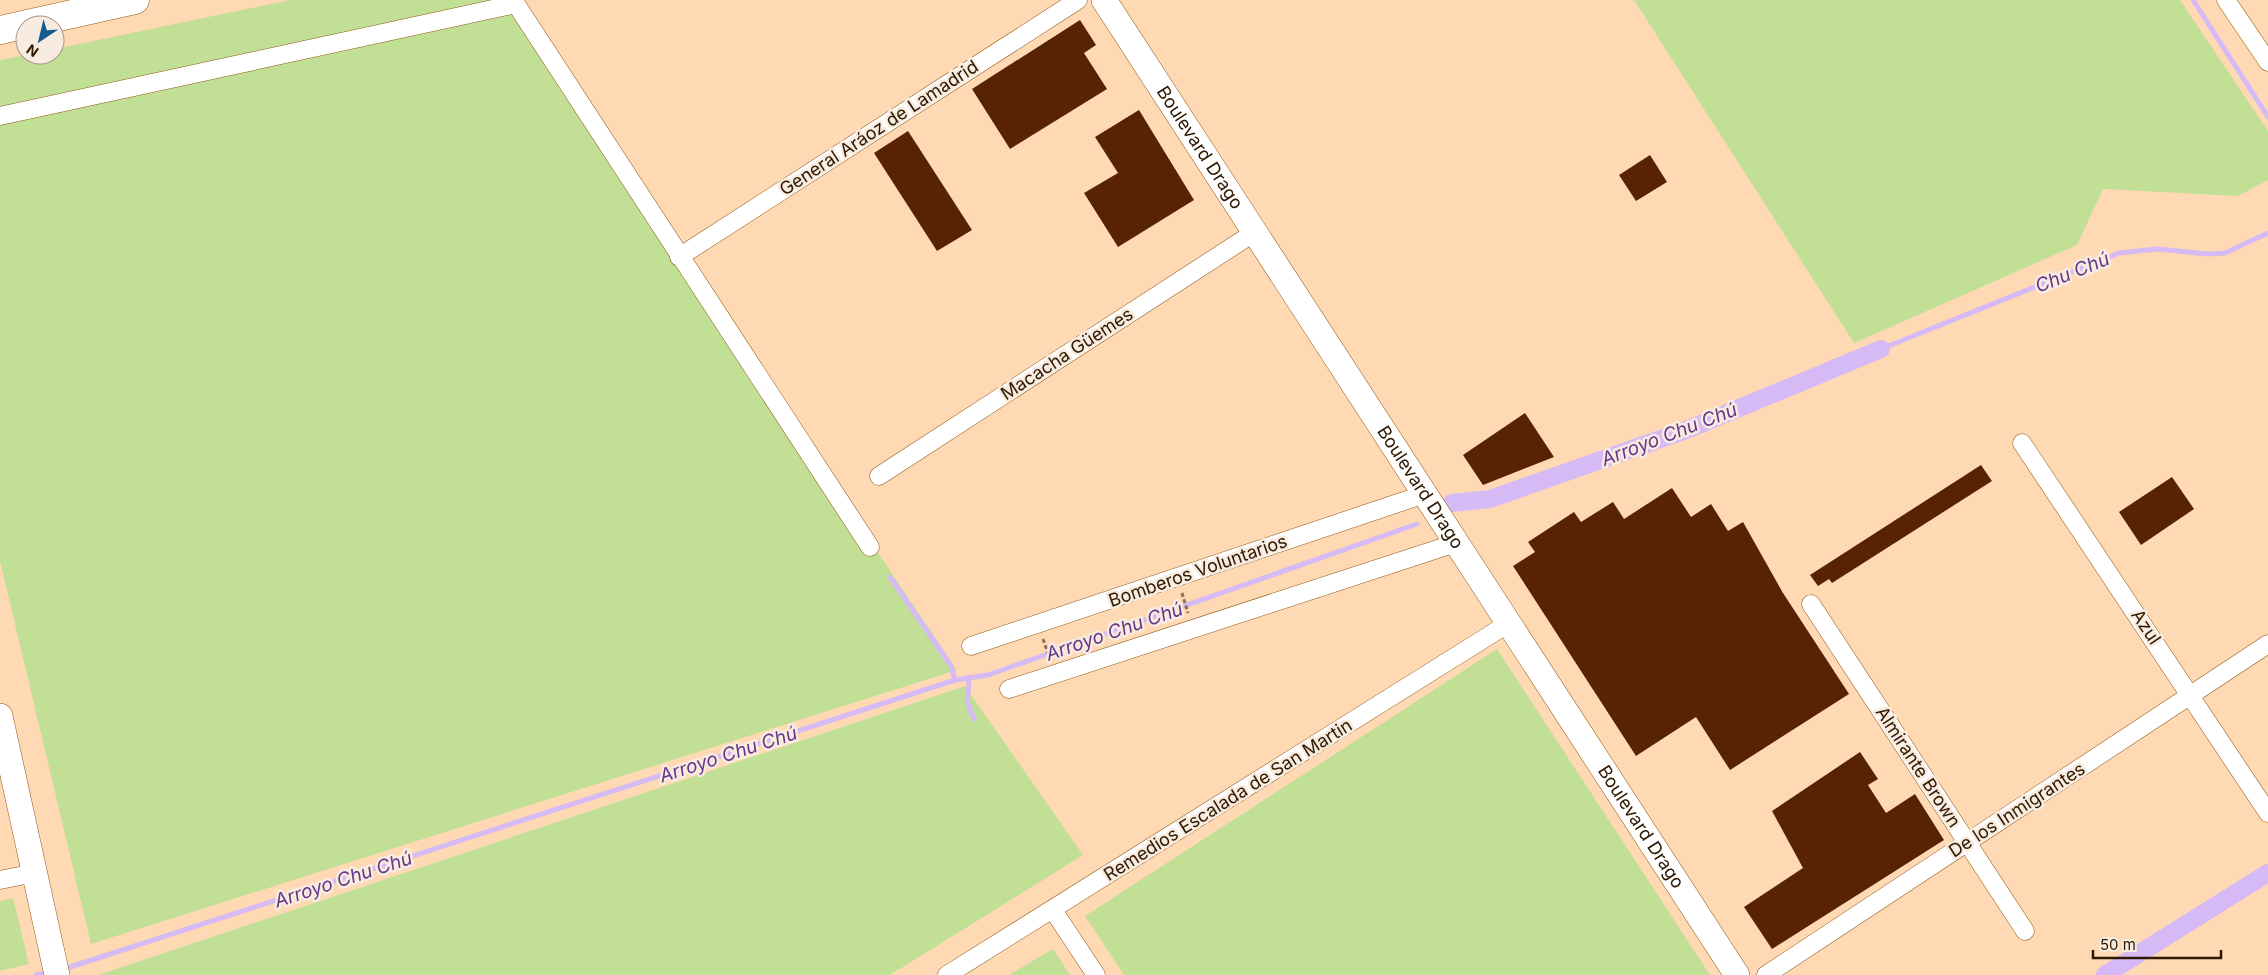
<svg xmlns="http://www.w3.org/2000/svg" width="2268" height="975" font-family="Inter,sans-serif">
  <rect width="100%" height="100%" fill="#ffd9b4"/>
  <path fill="#c2df96" d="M290,0H513L679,257L957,670L91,944L0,561V60L25,55H55V49Z
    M1634,0H2180L2268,131V180L2238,196L2103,189L2077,245L1854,343Z
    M1497,649L1710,975H1124L1085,916Z
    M965,686L1083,855L890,975H98Z
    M13,898L29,964L0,971V901Z
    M1053,949L1070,975H1009Z"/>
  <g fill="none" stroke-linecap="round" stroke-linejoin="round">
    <path stroke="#d6baf5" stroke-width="5" d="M2193,0L2268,117
      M1881,349L2119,253L2157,249L2208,254L2225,253L2268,233
      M890,577L951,666L955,680
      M968,677L969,685L967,701L974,719
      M64,969L955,680L988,675L1417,524
      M36,975L50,972"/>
    <path stroke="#d6baf5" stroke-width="18" d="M1452,503L1490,499L1689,429L1881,349
      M2105,975L2268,873"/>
  </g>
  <path fill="#572304" d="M1080,20L1096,45L1084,53L1107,89L1010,149L972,89Z
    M1139,110L1194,200L1118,247L1084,193L1118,173L1095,137Z
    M908,131L972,230L937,251L874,153Z
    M1650,155L1667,182L1636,201L1619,175Z
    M1525,413L1554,457L1483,485L1463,455Z
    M1981,465L1992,481L1832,583L1829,579L1818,586L1810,575Z
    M2172,477L2194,509L2141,545L2119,512Z
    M1672,488L1691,517L1711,504L1728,531L1743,522L1783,593L1849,694L1730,770L1696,717L1636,756L1513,566L1535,552L1528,542L1574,512L1581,522L1613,502L1624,519Z
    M1860,752L1878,779L1868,785L1886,813L1915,794L1944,840L1772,949L1744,907L1803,868L1772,811Z"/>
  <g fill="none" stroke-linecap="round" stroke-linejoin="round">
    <defs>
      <path id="minor" d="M2226,0L2268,62
        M0,116L516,4L870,547
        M679,257L1078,0
        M2022,443L2268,813
        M879,476L1255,232
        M1811,604L2025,931
        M971,646L1425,494
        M1009,689L1456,543
        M0,880L35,873
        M1053,910L1096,975
        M947,975L1509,623
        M1766,975L2268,644"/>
      <g id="secondary">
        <path id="s1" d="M1104,0L1737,975"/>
        <path d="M0,716L57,975"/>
      </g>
      <path id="trunk" d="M0,30L135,0"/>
    </defs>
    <use href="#minor" stroke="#8f5811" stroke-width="19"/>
    <use href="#secondary" stroke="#8f5811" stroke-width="26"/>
    <use href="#trunk" stroke="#8f5811" stroke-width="29"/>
    <path stroke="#8e7153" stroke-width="3" stroke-dasharray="4 2.5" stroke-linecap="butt" d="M1182,593L1188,613
      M1043,639L1050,659"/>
    <use href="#minor" stroke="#fff" stroke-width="18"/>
    <use href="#secondary" stroke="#fff" stroke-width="25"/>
    <use href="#trunk" stroke="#fff" stroke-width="28"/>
  </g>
  <g text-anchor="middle" stroke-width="5" stroke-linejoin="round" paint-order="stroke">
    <g font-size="18" fill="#2e1800" stroke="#f8ebdf">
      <text transform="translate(879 128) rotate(-33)" y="6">General Aráoz de Lamadrid</text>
      <text dy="6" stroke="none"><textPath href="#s1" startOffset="176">Boulevard Drago</textPath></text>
      <text transform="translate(1067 354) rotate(-33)" y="6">Macacha Güemes</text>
      <text dy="6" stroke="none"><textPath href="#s1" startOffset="581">Boulevard Drago</textPath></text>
      <text transform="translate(1198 571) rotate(-19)" y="6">Bomberos Voluntarios</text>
      <text transform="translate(2146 627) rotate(56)" y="6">Azul</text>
      <text transform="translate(1918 767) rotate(57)" y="6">Almirante Brown</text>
      <text transform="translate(1228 800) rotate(-32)" y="6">Remedios Escalada de San Martin</text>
      <text transform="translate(2017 810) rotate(-33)" y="6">De los Inmigrantes</text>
      <text dy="6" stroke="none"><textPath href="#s1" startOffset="986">Boulevard Drago</textPath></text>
    </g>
    <g font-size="19" font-style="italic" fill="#65378c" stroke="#f8ebdf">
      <text transform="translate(2072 272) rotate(-22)" y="7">Chu Chú</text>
      <text transform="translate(1669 434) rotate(-21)" y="7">Arroyo Chu Chú</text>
      <text transform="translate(1114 631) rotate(-19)" y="7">Arroyo Chu Chú</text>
      <text transform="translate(728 754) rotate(-18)" y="7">Arroyo Chu Chú</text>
      <text transform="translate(343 879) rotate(-18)" y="7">Arroyo Chu Chú</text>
    </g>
  </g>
  <g transform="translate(40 40) rotate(215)"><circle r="24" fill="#f8ebdf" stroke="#a79786"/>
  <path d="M0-4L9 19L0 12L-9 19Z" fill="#145c90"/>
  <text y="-8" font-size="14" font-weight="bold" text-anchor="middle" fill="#2e1800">N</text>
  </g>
  <path d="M2093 950v8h128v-8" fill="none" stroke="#2e1800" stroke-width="2.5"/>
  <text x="2100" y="950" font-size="15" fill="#2e1800" stroke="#f8ebdf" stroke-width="4" paint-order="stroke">50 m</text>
</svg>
